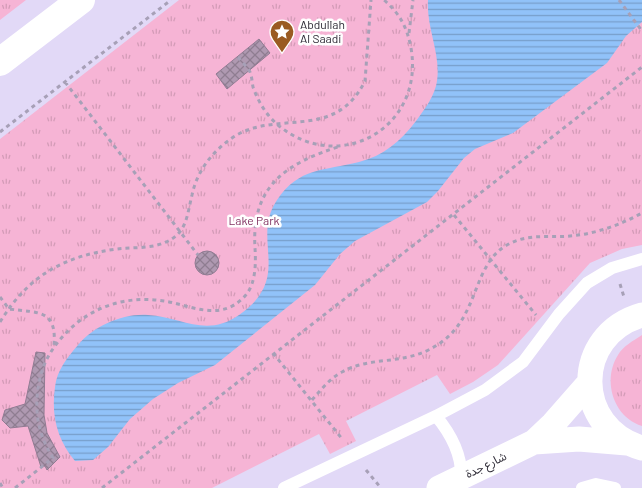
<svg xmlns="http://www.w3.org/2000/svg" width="642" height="488" font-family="Barlow,'Noto Sans Arabic',sans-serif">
  <defs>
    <pattern id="grass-tufts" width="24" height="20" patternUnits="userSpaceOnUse" patternTransform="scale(1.25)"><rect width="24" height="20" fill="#f6b4d5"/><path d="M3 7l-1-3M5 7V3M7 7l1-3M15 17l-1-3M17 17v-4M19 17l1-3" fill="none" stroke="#d39bb7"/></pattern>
    <pattern id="water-rules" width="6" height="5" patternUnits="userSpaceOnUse" patternTransform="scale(1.25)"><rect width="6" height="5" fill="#91c2f9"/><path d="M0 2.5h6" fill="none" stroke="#779eca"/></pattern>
    <pattern id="building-cross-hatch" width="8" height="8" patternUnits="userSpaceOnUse" patternTransform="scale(1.25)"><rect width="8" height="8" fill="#af99b1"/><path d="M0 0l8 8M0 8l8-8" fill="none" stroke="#8f7d91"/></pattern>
  </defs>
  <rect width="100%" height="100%" fill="#e2d9f7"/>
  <path fill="url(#grass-tufts)" d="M0,0H26L0,20Z
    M179,0H642V245L622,249L590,263L498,365L473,382L450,394L437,375L346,421L356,441L330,454L319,434L212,488H0V139Z
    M642,335V426C613,417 602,380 618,355C623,346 633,341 642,335Z"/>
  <path fill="url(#water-rules)" d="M428,0H642V22L626,36L607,63L513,133L475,149L464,158L438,191L427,202L355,241L340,254L315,285L215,365L178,383L153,399L130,419L108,447L93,460L75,461C57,439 51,416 55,387C57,370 67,358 78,345C94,326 123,313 148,315C182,317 206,338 239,315C294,277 250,240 277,200C299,167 324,171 359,162C383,156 401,141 416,121C424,110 432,100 436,86C443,57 426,29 428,0Z"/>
  <path fill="url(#building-cross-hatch)" stroke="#917c93" d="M259,39L270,53L227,89L216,74Z
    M195 263a12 12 0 1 1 24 0a12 12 0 1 1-24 0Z
    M36,352L45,353L44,415L47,433L60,457L47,470L45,466L41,467L28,426L10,428L2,420L5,410L25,404Z"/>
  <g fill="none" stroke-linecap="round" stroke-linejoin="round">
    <path stroke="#a7a0b7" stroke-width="3" stroke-dasharray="4 4" stroke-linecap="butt" d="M619,0L642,31
      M409,33L413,0
      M238,57C242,62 247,67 250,72C252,77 252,82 253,87C258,101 266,115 278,125C339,176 425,128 411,48C407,27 400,14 384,0
      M65,82L198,255
      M0,132L171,0
      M454,215L536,315
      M620,284L624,297
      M0,297L9,309C39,313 57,309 54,346
      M0,322C29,275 64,256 117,249C133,247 151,249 166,242C187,233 187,215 192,195C197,171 212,152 232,138C276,108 334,143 365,81L371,0
      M273,353L343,440
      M312,400C321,390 330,378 342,372C374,354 407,368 443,341C479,314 473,264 507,245C528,233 548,238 570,236C595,234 620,225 642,213
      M366,470L381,488
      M0,483L3,488
      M15,488L53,458C36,431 33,404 41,374C47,353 61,336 78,322C103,303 133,296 164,301C190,305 219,322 243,298C256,286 256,264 255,248C251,185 287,163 341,146
      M102,488L642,67"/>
    <path stroke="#fff" stroke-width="12" d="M436,416C451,434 463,456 461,481
      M284,488L436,416L485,390L523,362L559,314L587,283L612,268L642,259
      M582,488L596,484L615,488"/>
    <path stroke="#fff" stroke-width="25" d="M642,315C572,335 573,428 642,448
      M534,442L579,439L627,443
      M439,488L534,442L553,424L589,383"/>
    <path stroke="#fff" stroke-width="28" d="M0,62L81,0"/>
  </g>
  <defs>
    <symbol id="sight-pin" viewBox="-11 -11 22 30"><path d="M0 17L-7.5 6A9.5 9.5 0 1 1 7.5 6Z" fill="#9a5b22" stroke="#fff"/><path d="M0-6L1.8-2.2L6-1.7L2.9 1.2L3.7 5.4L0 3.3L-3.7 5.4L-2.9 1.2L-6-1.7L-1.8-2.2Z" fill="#fff"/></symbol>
  </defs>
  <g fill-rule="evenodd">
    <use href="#sight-pin" x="268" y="18" width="28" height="38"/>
  </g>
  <g text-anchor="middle" stroke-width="5" stroke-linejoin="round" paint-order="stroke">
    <g font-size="12" fill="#2d2a35" stroke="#fff" text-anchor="start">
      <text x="300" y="29">Abdullah<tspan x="300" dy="14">Al Saadi</tspan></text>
    </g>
    <g font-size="12" fill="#833362" stroke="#fff">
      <text x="254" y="225">Lake Park</text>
    </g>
    <g font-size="12" fill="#2d2a35" stroke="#fff">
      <text transform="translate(486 465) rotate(-26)" y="4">شارع جدة</text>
    </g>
  </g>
</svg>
